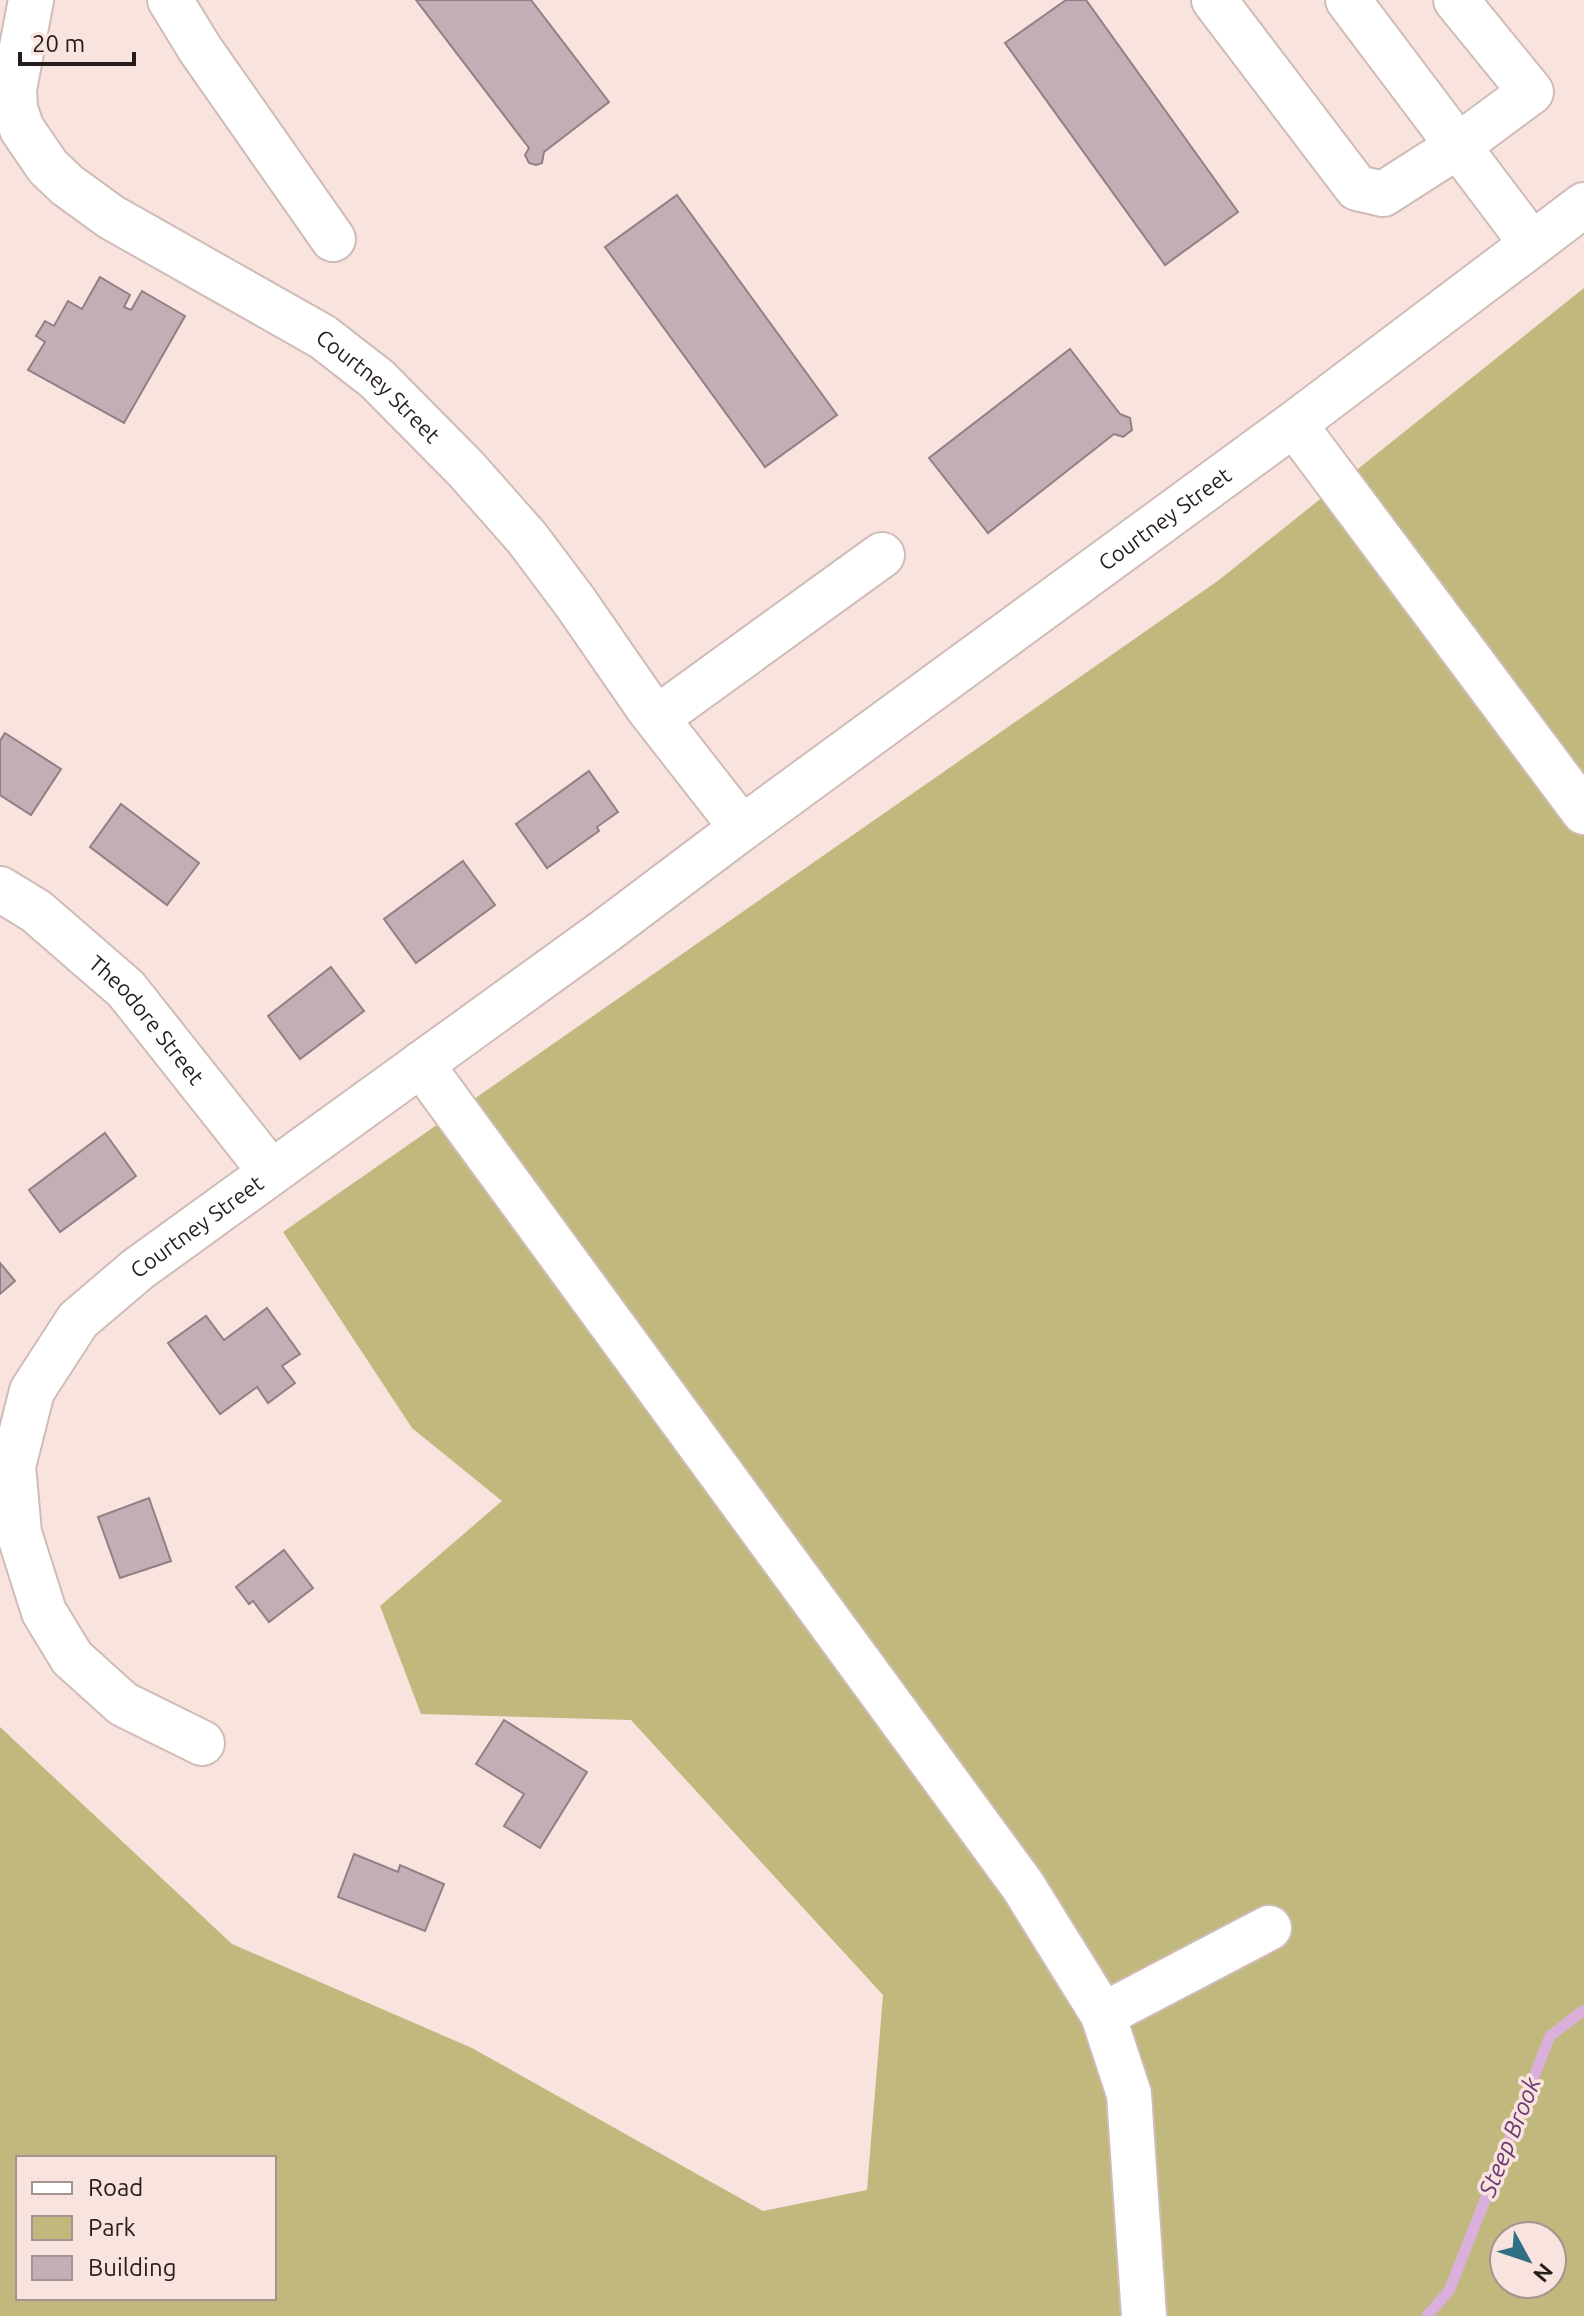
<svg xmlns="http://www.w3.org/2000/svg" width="1584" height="2316" font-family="Ubuntu,sans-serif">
  <rect width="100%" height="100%" fill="#f8e3de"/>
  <path fill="#c1b87e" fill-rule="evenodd" d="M1584,288V2316H0V1727L232,1944L472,2048L763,2211L867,2190L883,1995L631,1720L421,1714L380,1606L502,1501L412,1428L283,1232L1219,580ZM18,2158H274V2298H18ZM1504,2236H1552V2284H1504Z"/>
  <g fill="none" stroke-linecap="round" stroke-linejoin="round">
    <path stroke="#daafdc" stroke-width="11" d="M1427,2316L1449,2291L1550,2036L1584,2010"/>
  </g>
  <path fill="#c2aeb4" stroke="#927f85" stroke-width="2" d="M416,0H531L609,102L544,152L542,163L536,165L529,163L525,155L529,148Z
    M1066,0H1086L1238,212L1165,265L1005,43Z
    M677,195L837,415L765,467L605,247Z
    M100,277L130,295L124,307L131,310L142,291L185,316L124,423L28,370L45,342L36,336L45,321L54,326L68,301L82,309Z
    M1070,349L1120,414L1130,418L1132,430L1123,437L1114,434L988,533L929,458Z
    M5,733L61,769L31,815L0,795V741Z
    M589,771L618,812L597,827L599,831L547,868L516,824Z
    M121,804L199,863L167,905L90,847Z
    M463,861L495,905L416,963L384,919Z
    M331,967L364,1011L300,1059L268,1016Z
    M105,1133L136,1176L60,1232L29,1190Z
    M0,1263L15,1281L0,1294Z
    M267,1308L300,1354L282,1366L295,1383L268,1403L257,1387L220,1414L168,1343L206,1316L224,1340Z
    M149,1498L171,1561L120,1578L98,1517Z
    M284,1550L313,1588L269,1622L253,1601L249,1604L236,1587Z
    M504,1720L587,1772L540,1848L504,1826L524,1794L476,1764Z
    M354,1854L398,1872L400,1865L444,1884L425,1931L338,1897Z"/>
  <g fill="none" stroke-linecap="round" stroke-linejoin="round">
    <defs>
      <g id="minor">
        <path id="s1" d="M31,0L14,89L15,109L22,129L48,167L67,185L111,217L323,337L377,379L466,469L527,538L575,602L649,709L742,828L1294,424L1584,205"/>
        <path d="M170,0L200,49L333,239"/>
        <path d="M1214,0L1357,188L1383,194L1458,146L1531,92L1456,0"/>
        <path d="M1348,0L1532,244"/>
        <path d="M1294,424L1584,812"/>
        <path d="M657,718L882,555"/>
        <path id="s2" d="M0,889L36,911L126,989L271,1172"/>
        <path d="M421,1064L1023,1886L1103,2015L1129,2094L1144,2316"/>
        <path id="s3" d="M202,1743L123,1704L72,1658L44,1612L19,1533L13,1466L32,1391L78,1320L138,1269L604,932L742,828"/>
        <path d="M1103,2015L1269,1928"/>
      </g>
    </defs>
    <use href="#minor" stroke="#d0bcb7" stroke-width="48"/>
    <use href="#minor" stroke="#fff" stroke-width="44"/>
  </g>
  <g text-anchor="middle" stroke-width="7" stroke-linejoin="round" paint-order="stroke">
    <g font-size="22" fill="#241d1c" stroke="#f8e3de">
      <text dy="8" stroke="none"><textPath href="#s1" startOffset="576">Courtney Street</textPath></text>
      <text dy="8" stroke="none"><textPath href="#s1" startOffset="1674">Courtney Street</textPath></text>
      <text dy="8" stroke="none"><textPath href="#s2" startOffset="198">Theodore Street</textPath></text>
      <text dy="8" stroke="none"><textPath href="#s3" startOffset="674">Courtney Street</textPath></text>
    </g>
    <g font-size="24" font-style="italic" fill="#6d3971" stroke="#f8e3de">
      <text transform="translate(1510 2137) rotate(-68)" y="8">Steep Brook</text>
    </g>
  </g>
  <rect x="16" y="2156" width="260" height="144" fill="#f8e3de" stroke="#a39490" stroke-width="2"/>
  <rect x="32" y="2182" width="40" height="12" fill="#ffffff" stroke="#a39490" stroke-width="2"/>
  <text x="88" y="2196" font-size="24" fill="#241d1c">Road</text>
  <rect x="32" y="2216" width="40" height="24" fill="#c1b87e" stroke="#a39490" stroke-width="2"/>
  <text x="88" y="2236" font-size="24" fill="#241d1c">Park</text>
  <rect x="32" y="2256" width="40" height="24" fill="#c2aeb4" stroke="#a39490" stroke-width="2"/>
  <text x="88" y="2276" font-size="24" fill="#241d1c">Building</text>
  <g transform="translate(1528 2260) rotate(130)"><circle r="38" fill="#f8e3de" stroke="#a39490" stroke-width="2"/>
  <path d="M0-6L14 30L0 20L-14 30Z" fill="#2f6e83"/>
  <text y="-12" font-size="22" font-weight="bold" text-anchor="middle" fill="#241d1c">N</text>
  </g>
  <path d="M20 52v12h114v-12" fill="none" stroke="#241d1c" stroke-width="4"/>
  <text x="32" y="52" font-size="24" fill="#241d1c" stroke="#f8e3de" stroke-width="6" paint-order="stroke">20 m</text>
</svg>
